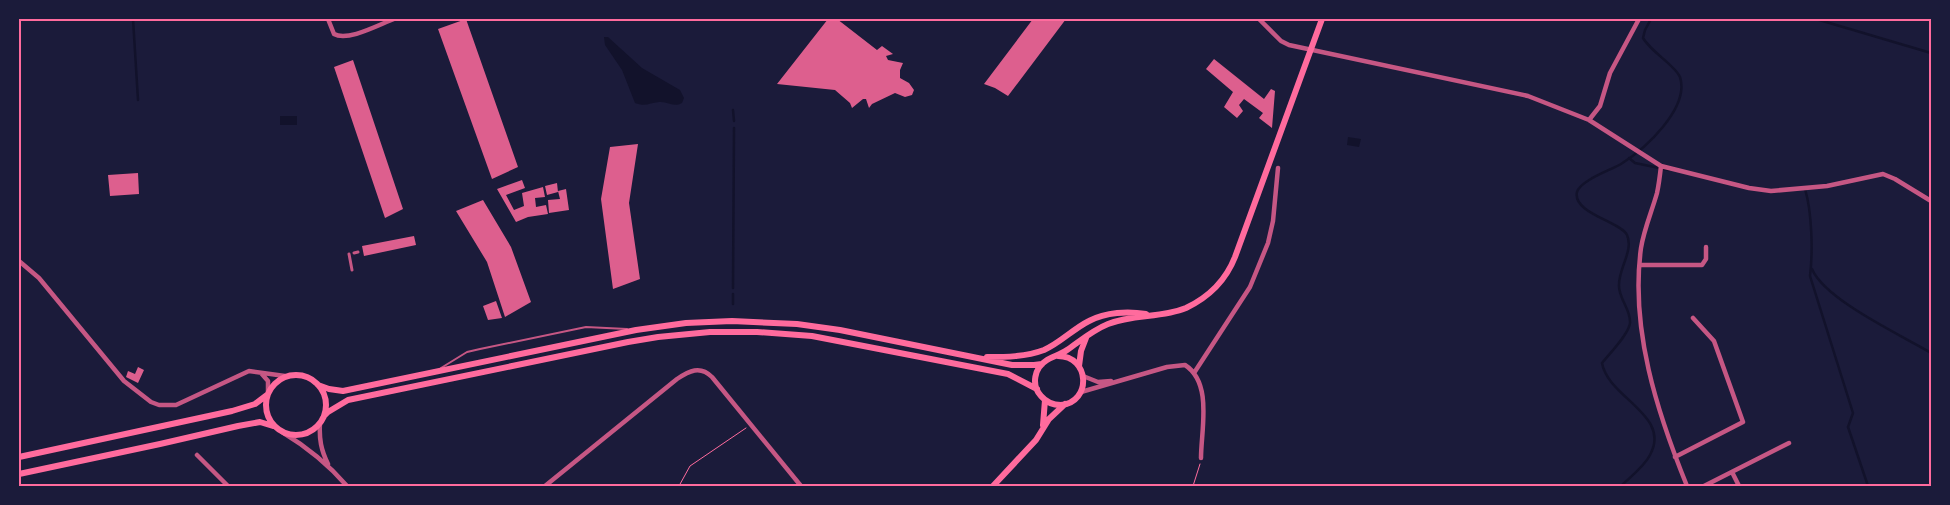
<svg xmlns="http://www.w3.org/2000/svg" width="1950" height="505" font-family="Montserrat,sans-serif">
  <rect width="100%" height="100%" fill="#1b1b3a"/>
  <path fill="#12122b" d="M604,37H608L642,68L680,90L684,98L682,103C674,108 668,101 659,102C650,103 645,107 635,103L622,70L605,45Z
    M280,116H297V125H280Z
    M1348,137L1361,139L1359,147L1347,145Z"/>
  <g fill="none" stroke-linecap="round" stroke-linejoin="round">
    <path stroke="#12122b" stroke-width="2.5" d="M133,19L138,100
      M1816,19L1931,53
      M733,110L734,121
      M1629,158L1635,163L1669,170
      M1805,189C1812,212 1813,252 1810,276L1853,413L1848,427L1868,486
      M1812,269C1825,300 1901,335 1931,353
      M733,288L734,128
      M733,294V304
      M1621,486C1630,477 1644,467 1650,455C1672,415 1608,398 1602,363C1609,354 1629,334 1630,323C1631,310 1619,299 1619,286C1618,269 1634,251 1627,235C1621,222 1572,213 1577,192C1581,180 1611,170 1621,164C1645,149 1690,108 1680,77C1675,65 1652,53 1643,38L1645,30L1651,19"/>
  </g>
  <path fill="#dd5f8e" d="M466,19L518,167L492,179L438,29Z
    M828,19H837L877,50L882,46L893,54L886,56L888,60L903,63L900,70V78L909,83L914,90L912,95L905,97L895,93L872,104L869,108L866,99H863L852,108L850,103L835,90L777,84Z
    M1033,19H1066L1008,96L995,88L984,84Z
    M1214,59L1264,99L1271,89L1275,91L1272,128L1259,118L1263,113L1244,99L1239,105L1243,111L1237,118L1224,107L1233,92L1206,69Z
    M353,60L403,209L385,218L334,67Z
    M638,144L629,203L640,279L613,289L601,199L610,147Z
    M138,173L139,194L110,196L108,175Z
    M522,180L525,188L506,195L514,210L524,206L522,193L543,187L545,197L535,198L536,207L546,205L548,214L528,217L516,222L497,189Z
    M557,183L558,192L547,195L545,186Z
    M566,189L569,210L549,213L548,200L560,199L558,191Z
    M483,200L511,247L531,302L505,317L487,262L456,211Z
    M414,236L416,245L364,256L362,246Z
    M496,301L502,318L488,320L483,306Z
    M138,367L144,370L138,383L126,377L128,371L135,374Z"/>
  <g fill="none" stroke-linecap="round" stroke-linejoin="round">
    <path stroke="#ff6b9d" stroke-width="1" d="M679,486L690,466L746,428
      M1193,486L1200,464"/>
    <path stroke="#c65784" stroke-width="2" d="M441,368L467,352L480,349L586,327L627,329"/>
    <path stroke="#c65784" stroke-width="3" d="M354,253L358,252
      M349,254L352,270"/>
    <path stroke="#c65784" stroke-width="4.5" d="M328,19L334,34C348,42 380,24 394,19
      M1259,19L1281,41L1289,45L1528,96L1589,120L1661,166L1749,188L1771,191L1827,186L1883,174L1895,179L1931,201
      M1589,120L1600,106L1610,73L1639,19
      M1661,166C1660,175 1659,184 1657,193C1652,211 1644,229 1641,248C1630,329 1657,412 1687,486
      M19,261L39,278L124,381L151,402L159,405H176L249,371L285,376
      M1640,265H1702L1706,259V247
      M261,373L268,381V393
      M1194,373L1250,287L1268,243L1273,221L1278,168
      M1083,376L1098,382L1111,381
      M1081,392L1167,367L1185,365C1213,383 1201,430 1201,458
      M320,423C319,439 321,450 328,464
      M282,432C307,447 328,464 347,486
      M197,455L228,486
      M1675,457L1743,422L1714,341L1693,318
      M1732,472L1739,486
      M545,486L677,379C689,371 700,365 712,377L801,486
      M1704,486L1789,443"/>
    <path stroke="#ff6b9d" stroke-width="6" d="M1058,356C1090,356 1092,402 1061,405C1054,405 1046,402 1041,396C1031,385 1034,368 1047,360C1053,356 1060,355 1067,350C1080,341 1093,330 1108,324C1133,314 1162,318 1186,308C1209,297 1226,280 1235,257L1322,19
      M987,357C1006,357 1025,357 1044,350C1060,343 1073,329 1089,321C1106,312 1128,311 1146,314
      M1079,366L1081,351L1086,338
      M266 405a30 30 0 1 1 60 0a30 30 0 1 1-60 0Z
      M318,385L329,389L343,391L636,330L686,323L732,321L797,324L840,330L1012,365H1034L1042,364
      M324,416L328,412L348,400L628,342L658,337L710,332H757L812,336L1008,374L1037,389
      M1043,425L1045,400
      M19,457L232,411L255,404L267,395
      M19,474L160,444L238,426L260,422L273,426
      M993,486L1036,440L1049,419L1065,404"/>
  </g>
  <rect width="1950" height="505" fill="none" stroke="#1b1b3a" stroke-width="40"/>
  <rect x="20" y="20" width="1910" height="465" fill="none" stroke="#ff6b9d" stroke-width="2"/>
</svg>
